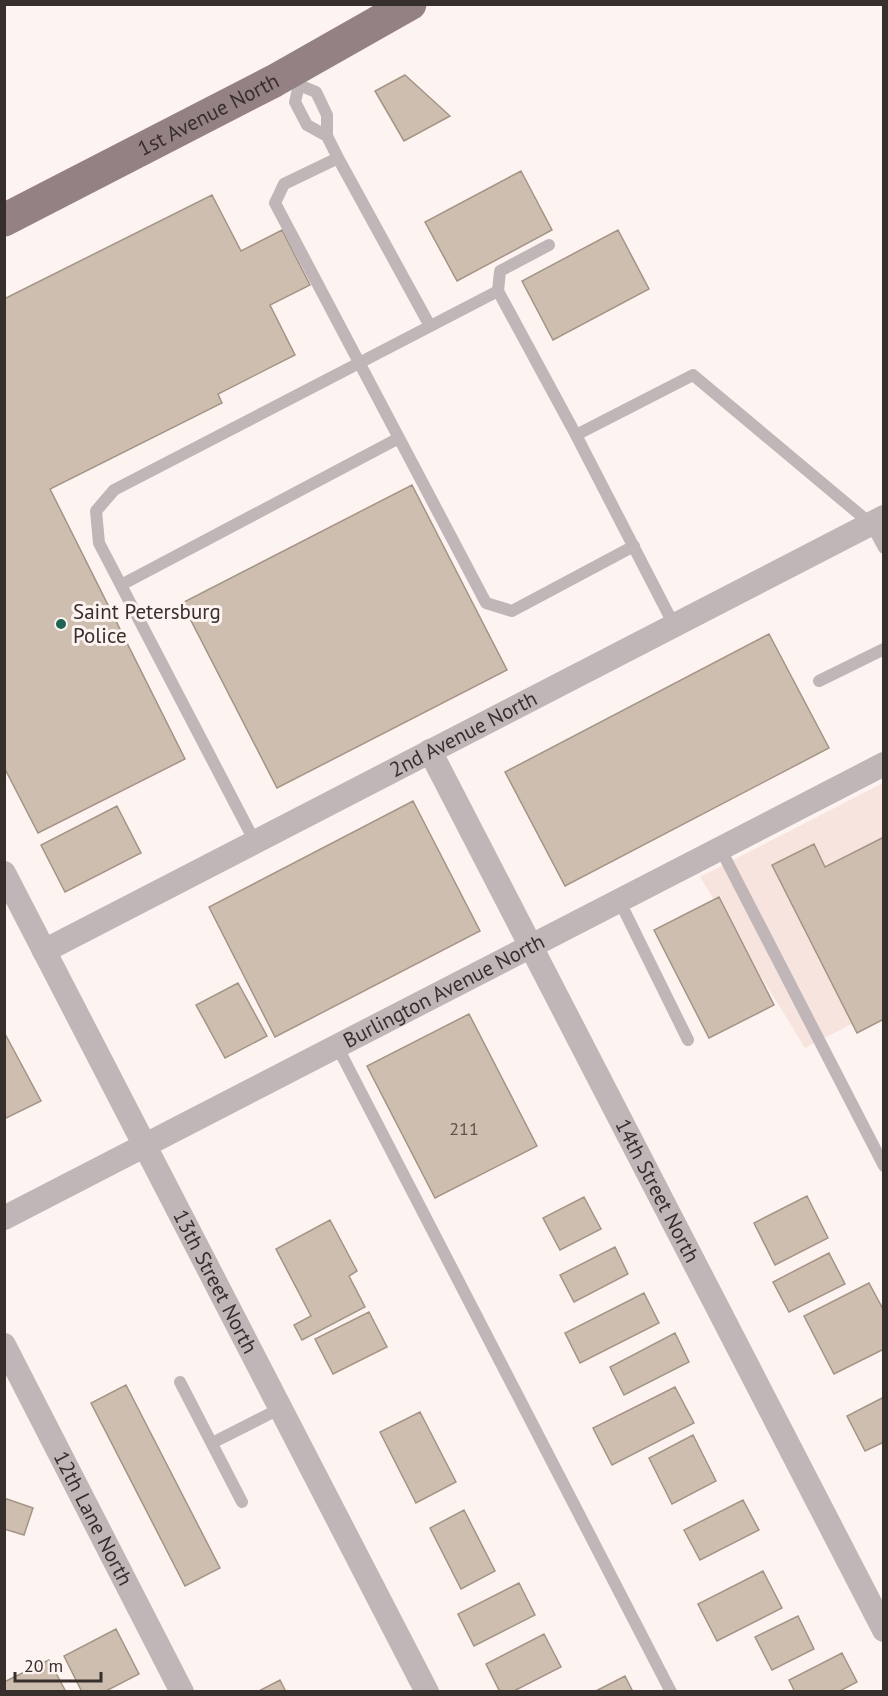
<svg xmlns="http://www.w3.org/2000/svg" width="888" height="1696" font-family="'PT Sans',sans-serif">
  <rect width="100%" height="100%" fill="#fdf3f0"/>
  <path fill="#f7e4de" d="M883,783V1008L805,1048L700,877Z"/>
  <path fill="#cebeaf" stroke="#a49486" stroke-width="1.5" d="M405,75L450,116L404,141L375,91Z
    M521,171L552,230L457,281L425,222Z
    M212,195L241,251L282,230L310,285L270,305L295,355L218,394L222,403L50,489L185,759L38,833L4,767V299Z
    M618,230L649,289L553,340L522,281Z
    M412,485L507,670L277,788L182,603Z
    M769,634L829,748L565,886L505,772Z
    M413,801L480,931L275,1037L209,907Z
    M117,806L141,853L65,892L41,845Z
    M884,837V1019L857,1033L772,865L814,844L825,867Z
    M719,897L774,1005L709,1038L654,930Z
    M238,983L267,1036L225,1058L196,1005Z
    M469,1014L537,1146L435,1198L367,1066Z
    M4,1032L41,1101L4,1119Z
    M807,1196L828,1238L775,1265L754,1223Z
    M584,1197L601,1229L560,1250L543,1218Z
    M330,1220L357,1271L349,1276L365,1307L302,1340L294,1325L311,1316L276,1249Z
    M615,1247L628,1274L574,1302L560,1275Z
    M829,1253L845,1284L789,1312L773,1282Z
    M869,1283L884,1311V1349L834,1374L804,1316Z
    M644,1293L659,1323L580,1363L565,1333Z
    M369,1312L387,1347L333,1374L315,1339Z
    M675,1333L689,1362L624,1395L610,1367Z
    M126,1385L220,1568L185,1586L91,1403Z
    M675,1387L694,1423L612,1465L593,1428Z
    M884,1397V1442L865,1451L847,1416Z
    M420,1412L456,1482L416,1503L380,1432Z
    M693,1435L716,1481L672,1504L649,1458Z
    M4,1498L33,1508L24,1535L4,1529Z
    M743,1500L759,1530L700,1560L684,1530Z
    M464,1510L495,1571L461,1589L430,1528Z
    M763,1571L782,1608L717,1641L698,1604Z
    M519,1583L535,1615L474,1646L458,1614Z
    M798,1616L814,1649L772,1670L755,1637Z
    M116,1629L139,1674L104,1692H82L64,1656Z
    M544,1634L561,1667L512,1692H500L486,1664Z
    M842,1653L857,1682L838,1692H795L789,1680Z
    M49,1660L66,1692H4V1682Z
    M625,1676L633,1692H594Z
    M280,1680L286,1692H257Z"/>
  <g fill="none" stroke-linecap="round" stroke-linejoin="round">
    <path stroke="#c1b6b7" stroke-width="12" d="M327,136L307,125L295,102L299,85L316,92L327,115V136L338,158
      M549,245L500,271L498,291L576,435
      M430,326L338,158L284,184L275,203L486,603L512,611L634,546
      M121,585L399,438
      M674,625L576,435L693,375L871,524L884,548
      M819,681L884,649
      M255,842L99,543L96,511L114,490L498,291
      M720,848L884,1166
      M619,900L688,1040
      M337,1046L671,1692
      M180,1382L242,1502
      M212,1443L281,1408"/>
    <g stroke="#c1b6b7" stroke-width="24">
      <path id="s1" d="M430,751L884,1630"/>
      <path id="s2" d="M4,873L427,1692"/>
      <path id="s3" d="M44,951L884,517"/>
      <path id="s4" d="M4,1218L884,764"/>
      <path id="s5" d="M4,1345L182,1692"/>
    </g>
    <path stroke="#948183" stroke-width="33" id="s6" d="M4,220L274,81L410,4"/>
  </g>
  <circle fill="#226453" stroke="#fdf3f0" stroke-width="2" cx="61" cy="624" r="6"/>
  <g text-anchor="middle" stroke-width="6" stroke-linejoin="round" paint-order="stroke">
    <g font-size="18" fill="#5d534d">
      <text x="464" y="1135">211</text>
    </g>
    <g font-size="21" fill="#372f2c" stroke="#fdf3f0">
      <text dy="7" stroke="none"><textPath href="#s6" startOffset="230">1st Avenue North</textPath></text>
      <text dy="7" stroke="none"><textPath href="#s3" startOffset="472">2nd Avenue North</textPath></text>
      <text dy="7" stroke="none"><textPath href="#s4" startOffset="495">Burlington Avenue North</textPath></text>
      <text dy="7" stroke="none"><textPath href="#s1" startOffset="495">14th Street North</textPath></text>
      <text dy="7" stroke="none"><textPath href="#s2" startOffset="460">13th Street North</textPath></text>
      <text dy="7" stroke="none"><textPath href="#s5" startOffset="195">12th Lane North</textPath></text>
    </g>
    <g font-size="21" fill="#372f2c" stroke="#fdf3f0" text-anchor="start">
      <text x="73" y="619">Saint Petersburg<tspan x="73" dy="24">Police</tspan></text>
    </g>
  </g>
  <rect width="888" height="1696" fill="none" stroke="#372f2c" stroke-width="12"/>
  <path d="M15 1672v9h86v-9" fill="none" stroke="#372f2c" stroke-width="3"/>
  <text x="24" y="1672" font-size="18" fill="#372f2c" stroke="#fdf3f0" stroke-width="4.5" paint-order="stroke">20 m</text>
</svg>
